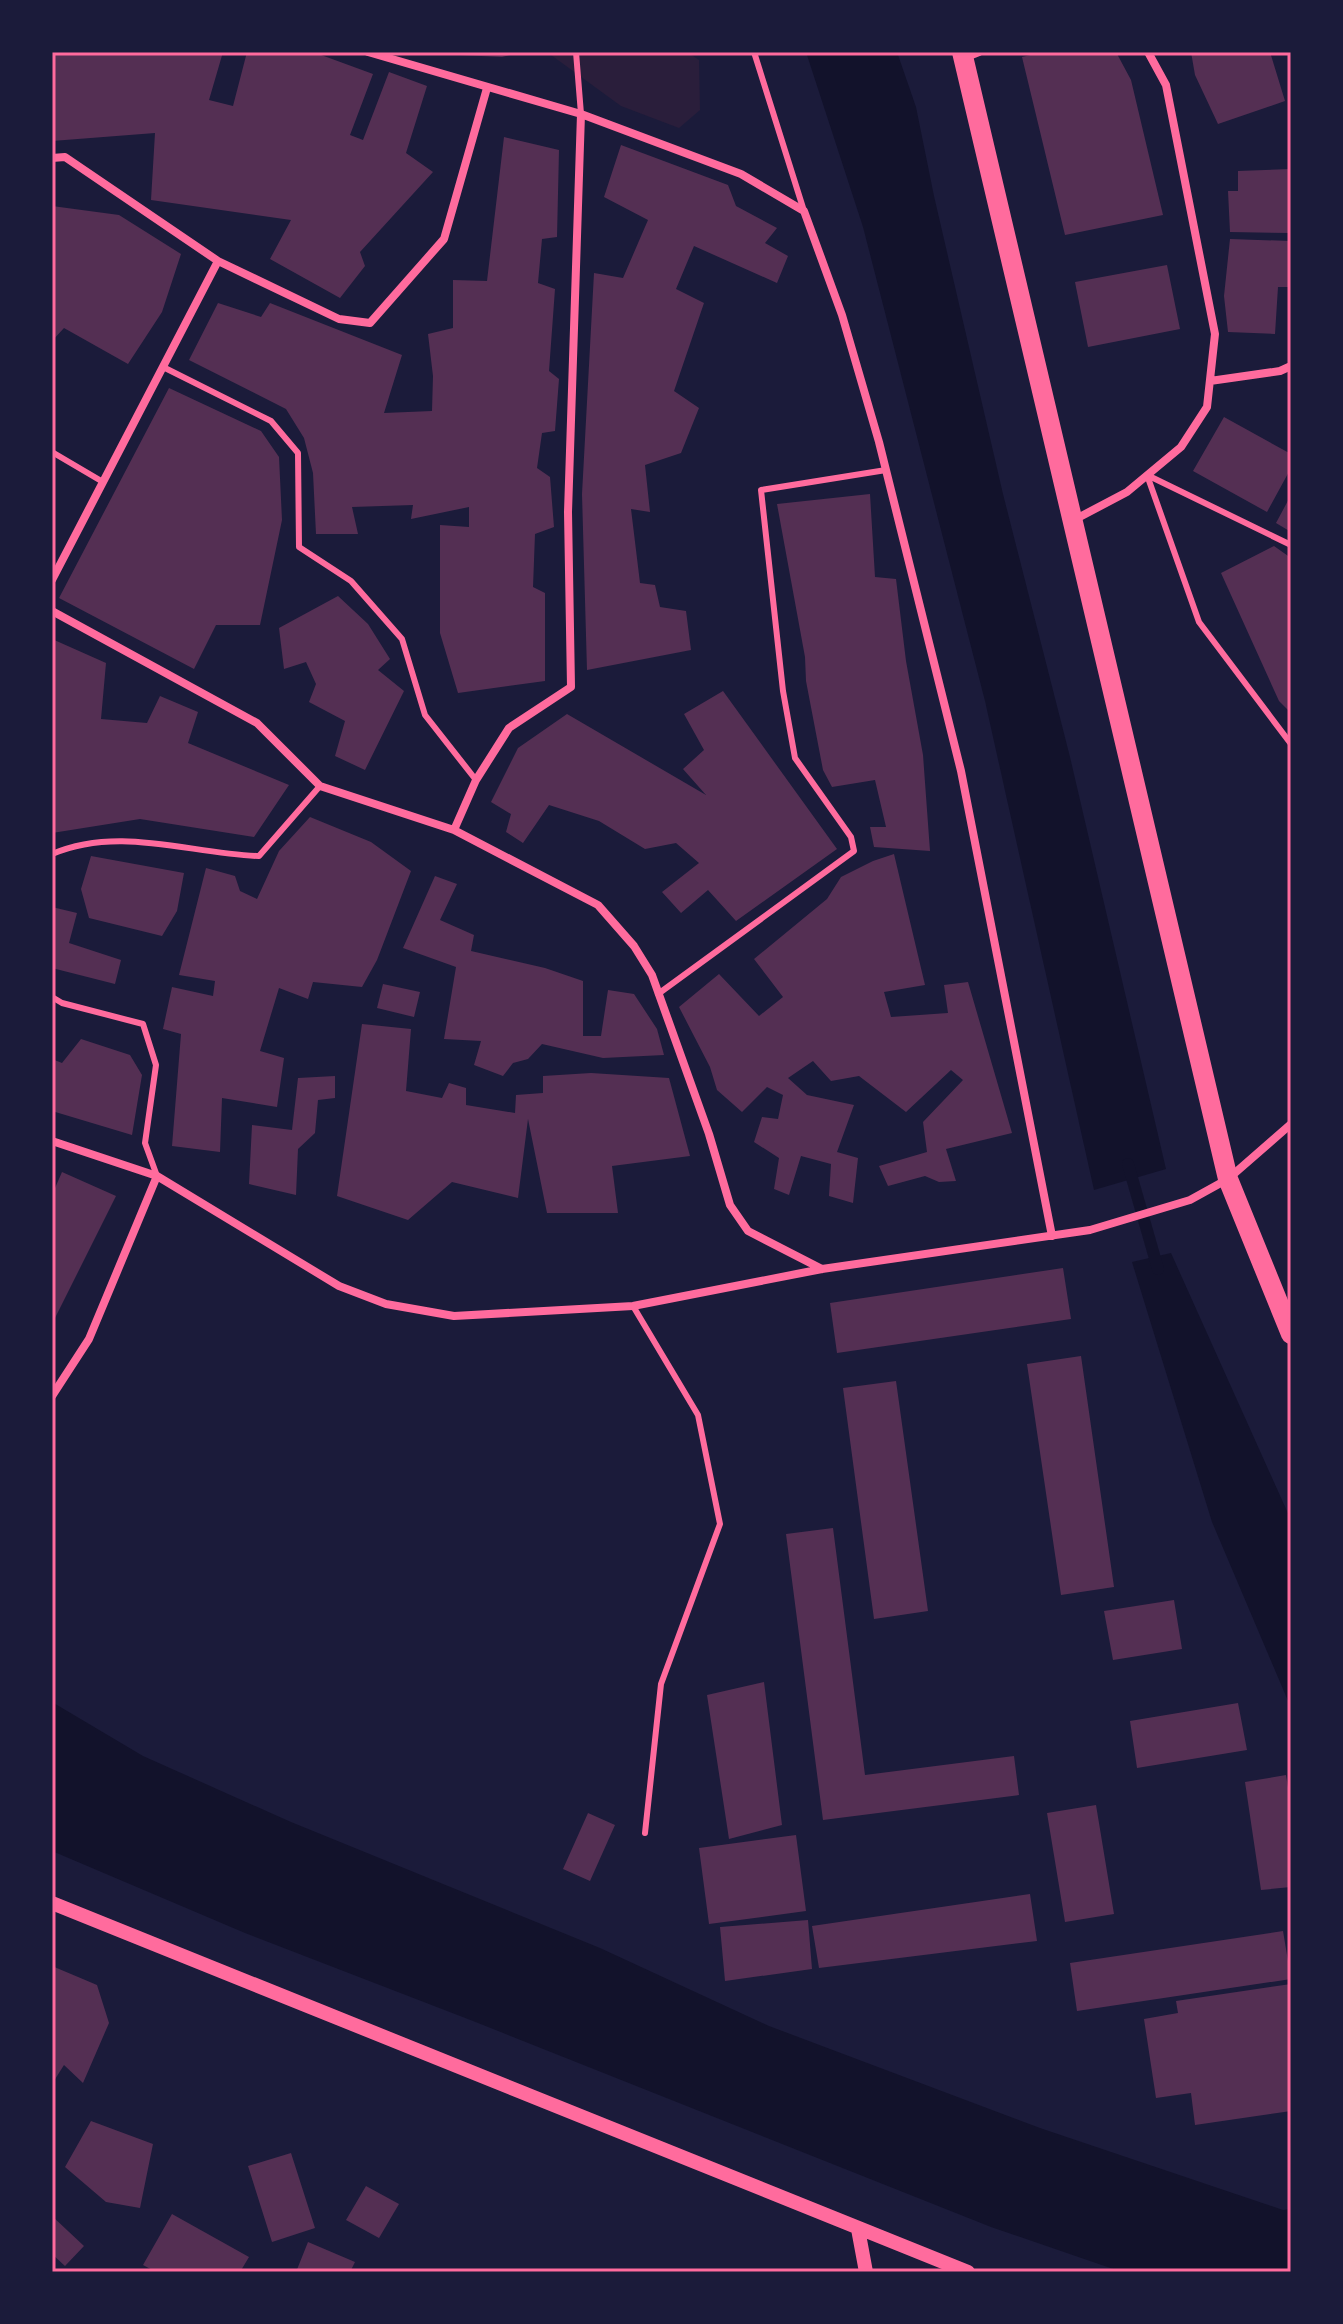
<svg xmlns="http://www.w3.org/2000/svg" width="1343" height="2324" font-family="Inter,sans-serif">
  <rect width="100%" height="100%" fill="#1b1b3a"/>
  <path fill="#2a1e3b" d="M547,52H687L699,60L700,110L679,128L621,106Z"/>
  <path fill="#12122b" d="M806,52H897L916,107L934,196L1003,494L1070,757L1166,1169L1094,1190L985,701L863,227Z
    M1171,1253L1291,1520V1708L1212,1522L1132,1262Z
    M52,1702L143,1756L291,1822L600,1948L769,2026L1040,2128L1283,2210L1291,2209V2272H1122L991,2227L473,2021L245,1933L52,1851Z"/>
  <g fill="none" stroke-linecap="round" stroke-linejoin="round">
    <path stroke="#12122b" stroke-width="12" d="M1128,1164L1158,1269"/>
  </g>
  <path fill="#542f53" d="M52,52H223L209,100L233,106L247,52H313L373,74L350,135L363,140L389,72L427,86L406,153L433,172L360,252L365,266L340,298L270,259L291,220L151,200L155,133L52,141Z
    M451,52H518V53L502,57L460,55Z
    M1043,52H1116L1131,80L1163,215L1065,235L1022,57Z
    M1191,52H1270L1285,101L1218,124L1195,75Z
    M504,137L559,150L557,237L542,239L538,283L555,289L549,371L559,379L555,431L542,433L537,468L550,477L554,527L535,534L533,587L545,593V681L458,693L440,633V525L469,527V507L411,519L413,505L352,507L358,534H316L313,473L304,438L286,409L189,360L218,303L261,317L270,303L402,355L384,413L432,411L433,376L428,334L453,328V280L487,281Z
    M621,145L728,185L736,206L777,228L765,243L788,256L777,283L694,246L676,289L704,303L674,391L699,408L681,453L645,465L650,512L631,509L640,583L655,585L660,607L686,611L691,650L587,670L582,494L594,273L623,278L648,220L604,197Z
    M1291,169V233L1230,232L1228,191H1238V171Z
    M52,206L119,215L181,254L162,312L128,364L64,328L52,341Z
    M1230,239L1291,241V287H1278L1275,334L1228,332L1224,296Z
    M1167,265L1180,329L1088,347L1075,282Z
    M169,388L261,431L279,457L282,520L260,625H216L194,669L59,598Z
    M1224,417L1291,454V468L1267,512L1193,471Z
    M870,494L875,577L896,579L906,661L923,755L930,851L874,847L870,827H886L875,780L832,787L823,770L806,681L805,657L777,504Z
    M1291,495V532L1276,523Z
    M1274,546L1291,558V713L1279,701L1221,573Z
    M338,596L368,624L390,659L378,670L404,691L365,770L335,756L345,721L309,702L316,684L306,662L284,669L279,628Z
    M52,639L106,663L101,719L147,723L160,696L198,712L188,743L289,785L254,837L140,819L52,833Z
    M723,691L837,849L736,921L708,890L681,913L662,892L699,863L676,843L645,849L599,821L549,805L523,843L506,832L511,814L491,802L518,748L567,714L706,795L683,769L704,750L684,714Z
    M310,817L371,842L411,871L377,960L362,987L313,982L308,999L279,988L260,1051L284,1058L277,1107L222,1098L220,1152L172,1146L181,1034L163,1029L172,987L213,996L215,981L179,975L206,868L235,876L240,891L257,899L279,851Z
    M894,854L925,985L884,992L891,1017L948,1013L944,985L968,982L1012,1133L946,1149L956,1181L939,1182L925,1176L888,1186L879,1166L927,1152L923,1122L963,1080L951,1070L906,1112L859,1076L831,1081L813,1061L788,1078L807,1095L854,1105L837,1152L858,1158L853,1203L829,1196L831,1164L801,1156L789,1195L774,1189L779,1158L754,1142L762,1117L778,1119L783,1095L767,1087L742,1112L717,1090L710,1067L679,1007L719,974L759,1016L783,997L754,959L827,899L841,877L873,861Z
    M91,856L184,873L177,911L162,936L89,918L81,889Z
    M435,876L457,884L440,920L474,935L471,951L545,968L583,981V1036H601L608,990L634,994L657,1029L664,1055L603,1058L542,1044L528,1059L513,1063L503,1076L474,1065L481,1041L444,1039L456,967L403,948Z
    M52,907L77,913L69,943L121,960L115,984L52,968Z
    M383,984L420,992L414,1017L377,1008Z
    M362,1024L411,1029L406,1091L442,1098L449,1083L466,1088V1105L515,1113L516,1095L543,1093V1076L591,1073L669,1078L690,1156L612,1166L618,1213H547L528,1119L518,1198L452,1182L408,1220L337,1196Z
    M81,1039L130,1055L142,1075L132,1135L52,1111V1059L62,1063Z
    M335,1076V1098L318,1100L315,1133L298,1149L296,1195L249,1184L252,1125L292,1130L298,1078Z
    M62,1172L116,1196L52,1324V1195Z
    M1063,1268L1071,1319L837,1353L830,1303Z
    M1081,1356L1114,1587L1061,1595L1027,1364Z
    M896,1381L928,1611L874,1619L843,1388Z
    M833,1528L865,1775L1014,1756L1019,1795L823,1820L786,1534Z
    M1174,1600L1182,1649L1113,1660L1104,1611Z
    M764,1682L782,1825L729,1839L707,1695Z
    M1238,1703L1247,1750L1137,1768L1130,1721Z
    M1286,1775L1291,1807V1887L1261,1890L1245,1782Z
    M1096,1805L1114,1914L1065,1922L1047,1813Z
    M588,1813L615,1825L590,1881L563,1869Z
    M796,1835L806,1911L709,1924L699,1848Z
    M1030,1894L1037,1941L819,1968L812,1926Z
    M808,1920L812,1969L725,1981L720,1927Z
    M1283,1931L1291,1979L1077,2011L1070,1963Z
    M52,1966L97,1985L109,2023L83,2083L64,2065L52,2084Z
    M1291,1984V2111L1195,2125L1191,2093L1156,2098L1144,2019L1178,2013L1176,2001Z
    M91,2121L153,2144L140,2208L106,2202L65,2167Z
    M291,2153L315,2228L272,2242L248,2166Z
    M366,2186L399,2204L379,2238L346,2220Z
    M172,2214L249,2257L240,2272H156L143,2265Z
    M52,2216L84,2246L65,2266L52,2254Z
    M308,2242L355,2262L350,2272H296Z"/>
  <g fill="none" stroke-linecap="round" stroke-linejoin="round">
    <path stroke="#ff6b9d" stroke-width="6" d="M576,52L581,114
      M754,52L804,211
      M163,367L271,421L298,453L299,547L351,581L402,639L425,715L476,780
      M52,452L103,482
      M1147,475L1199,622L1291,744
      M1147,475L1291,545
      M52,854C120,825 190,854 259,856L320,786
      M658,994L854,851L851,837L795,758L783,691L761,490L886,470
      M52,997L62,1003L143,1024L156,1065L145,1143L157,1176
      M633,1306L698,1415L720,1524L661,1684L645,1833"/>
    <path stroke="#ff6b9d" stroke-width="8" d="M368,52L581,114L741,174L804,211L842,315L879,442L961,771L1052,1236
      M964,58L979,52
      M52,158L65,157L218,261L339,319L370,323L444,239L487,88
      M1210,381L1280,371L1291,366
      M1072,521L1127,492L1181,447L1207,407L1215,334L1166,85L1148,52
      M52,580L218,261
      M52,611L257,723L320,786L454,830L598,905L634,946L652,975L709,1134L730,1205L748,1231L822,1269
      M454,830L476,780L509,728L571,687L568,512L581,114
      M52,1141L157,1176L339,1286L386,1304L454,1316L633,1306L822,1269L1090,1230L1190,1200L1228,1179L1291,1124
      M52,1396L89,1339L157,1176"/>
    <path stroke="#ff6b9d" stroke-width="14" d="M52,1903L968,2272
      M858,2229L866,2272"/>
    <path stroke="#ff6b9d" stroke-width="20" d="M962,52L1228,1179L1291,1334"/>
  </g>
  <rect width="1343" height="2324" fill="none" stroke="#1b1b3a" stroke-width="108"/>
  <rect x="54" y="54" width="1235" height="2216" fill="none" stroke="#ff6b9d" stroke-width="3"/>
</svg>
